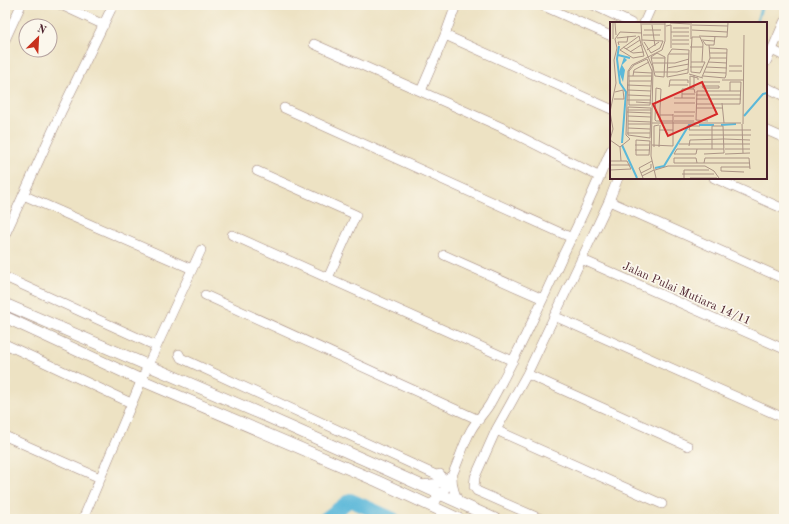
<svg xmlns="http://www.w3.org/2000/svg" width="789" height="524" font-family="'Old Standard TT',serif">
  <rect width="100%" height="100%" fill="#fbf7ec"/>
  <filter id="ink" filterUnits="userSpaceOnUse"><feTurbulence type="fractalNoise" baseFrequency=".025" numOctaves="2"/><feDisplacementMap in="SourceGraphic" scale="8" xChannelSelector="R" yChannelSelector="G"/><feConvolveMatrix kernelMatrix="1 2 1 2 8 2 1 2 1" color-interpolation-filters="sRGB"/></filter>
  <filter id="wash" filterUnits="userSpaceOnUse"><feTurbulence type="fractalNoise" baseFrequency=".012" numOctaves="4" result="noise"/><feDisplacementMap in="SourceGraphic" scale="16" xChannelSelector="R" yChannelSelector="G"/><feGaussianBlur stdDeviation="0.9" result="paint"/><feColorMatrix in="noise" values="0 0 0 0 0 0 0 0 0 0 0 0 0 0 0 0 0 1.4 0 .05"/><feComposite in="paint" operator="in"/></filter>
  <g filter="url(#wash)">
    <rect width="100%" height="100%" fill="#ede2c3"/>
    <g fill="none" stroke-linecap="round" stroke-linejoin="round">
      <path stroke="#5bb8d9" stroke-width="2.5" d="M754,23L757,21L762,5"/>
      <path stroke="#5bb8d9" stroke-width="14" d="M325,519L350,500L393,519"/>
    </g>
  </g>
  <g filter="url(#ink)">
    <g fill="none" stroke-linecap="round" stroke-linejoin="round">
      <defs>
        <path id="minor" d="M61,5L104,25
          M541,5L611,36
          M593,5L631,23
          M784,22L772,50L784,56
          M644,23L652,5
          M445,35L611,109
          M5,40L21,5
          M314,44L501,127L600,177
          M766,62L772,50
          M766,87L784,96
          M421,91L445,35L456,5
          M284,108L572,238
          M766,130L784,138
          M257,171L356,215L328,278
          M714,178L784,209
          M23,195L192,269
          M609,201L784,279
          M5,235L62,110L113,5
          M232,235L513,361
          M444,255L543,299
          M581,259L784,349
          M5,277L156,346
          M205,295L479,420
          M554,316L784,418
          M5,344L131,403
          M179,354L181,358L436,475L440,474
          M527,374L688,446
          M496,430L662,504
          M5,436L100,478
          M452,476C452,486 454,494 459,502
          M421,485L440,483L451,476
          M429,505C452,493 459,451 471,430C477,419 487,411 492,400C518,353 541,304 563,255C580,221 596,186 611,150
          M83,519L148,365L201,250
          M541,519L477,491L474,487L475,477L496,430L527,374L609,201L618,178"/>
        <path id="tertiary" d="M5,304L268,417L383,468L495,519
          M5,317L141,380L377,481L459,519"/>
      </defs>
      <use href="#minor" stroke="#9c8077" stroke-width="10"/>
      <use href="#tertiary" stroke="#9c8077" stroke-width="12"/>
      <use href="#minor" stroke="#fff" stroke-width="9"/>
      <use href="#tertiary" stroke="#fff" stroke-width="11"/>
    </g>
  </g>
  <g text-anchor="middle" stroke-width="3.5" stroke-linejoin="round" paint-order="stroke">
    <g font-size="12" fill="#4a1f2b" stroke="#fbf7ec">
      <text transform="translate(687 293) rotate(24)" y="4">Jalan Pulai Mutiara 14/11</text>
    </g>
  </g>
  <g transform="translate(610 22)">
    <rect width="157" height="157" fill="#ede2c3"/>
    <path d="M14,35L17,38L12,43L15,48L13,60L9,50Z" fill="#5bb8d9"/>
    <path fill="none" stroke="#5bb8d9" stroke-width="2" d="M9,24L7,37L10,61L16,70L12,121M8,33L20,36M134,94L153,72L157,71M89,103H104M111,103L126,102M12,123L27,156M45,146L54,144L79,103H82"/>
    <path fill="none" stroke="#ac9486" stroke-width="1" d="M3,1V17M5,1L6,13M31,1L32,21L43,46L41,134L46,156M60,1L80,2M32,2H55M42,3L45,24M82,3L118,4M56,4L61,3V26M63,6H79M34,8H51M82,8L117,10M61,10H79M33,13H50M29,14L34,34L23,36L10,28ZM63,14H79M89,14L117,15L118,1M7,16L26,14M81,17V1M32,18L53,19L50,26L41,31L34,20M62,18H79M92,18L104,19M93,19L96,23H104L105,14M62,22H79M9,23L8,20H17L18,14M13,25L23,31L34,30M80,25H93M16,27L30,18M62,27L79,28L78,51L57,55L58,33ZM37,28L49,20M20,30L31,23M47,31L55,35L54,55L45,54L41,35ZM100,31H117M59,32H79M41,36H55M100,36H117M37,37L42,49L40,83H19V49L24,43ZM81,40H95L90,51L81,50V32L82,15H90L93,22L92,40M98,40L117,41M43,41H65L79,37M119,44H132M80,45H93M96,45L117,46M57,46L79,42M119,49H132M23,50L42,51M45,50H67L78,47M94,50L116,51M79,52L93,56M84,53V66H80V54L88,56V58M18,54H42M23,54L24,48L39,40M93,54L115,56L116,53L117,27L99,26M92,55L100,36L99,23M112,58H133M19,59H41M17,63L41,64M59,63H78M92,64L93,66H109V64M109,64H93L92,60H110M59,65L60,58H78V61M18,68L41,69M72,72H85M18,73L41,74M86,73H131M64,76H85M72,76V67H84L85,71M4,77H14L13,68L5,70M86,77H131M17,78H41M26,80L41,81M64,81H85M112,81L114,101M86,82H130L131,60H120V69M18,85L41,86L40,116L18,113ZM86,86H112M18,88H41M17,90L41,91M64,90H85M50,93H63M18,94L41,95M64,94H84M18,99L41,100M64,99H84M98,99L86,98L87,69H131M50,100V87L51,67L46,66L45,98L46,99H63M42,101H131M18,102H40M132,102L133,131M133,102L134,13M90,104H80L79,108H114M18,106L40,107M49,108H63M114,108H141M17,111H40M79,113H114M114,113H141M20,117L10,125L0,118L3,107L0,90L6,61L4,38L7,26L5,17L10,10L32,11M20,117L16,113L18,49L22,43L52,28L55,19V1M114,117L140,118M26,118L40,119L39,133H26ZM69,122H114M114,122H140M25,123H40M42,123L63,124V92M79,124L80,118L114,117M10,125L11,139M44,125V104L49,103M49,125L50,103M115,127H140M25,128H40M64,132L67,127H114M64,132H86L87,127M94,132L114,131L113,104H102V127M115,132L140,131M0,139H17L21,147L0,148M64,141H140M64,141V136H86L87,141M94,141L95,136H139L140,147M0,143H20M45,148L58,144H95L104,149L109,156M134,150L111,149V145H140M31,151L41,146V142M72,152H104M32,154L44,148M33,156L29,146L42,139M74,156V148H99M80,156H107"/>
    <path fill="#d62828" fill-opacity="0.15" stroke="#d62828" stroke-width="2" d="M92,60L107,92L58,114L43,82Z"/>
    <rect width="157" height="157" fill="none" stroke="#4a1f2b" stroke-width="2"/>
  </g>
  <rect width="789" height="524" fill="none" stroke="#fbf7ec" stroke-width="20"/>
  <g transform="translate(38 38) rotate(24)"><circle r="19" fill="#fbf7ec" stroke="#b4a19f"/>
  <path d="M0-3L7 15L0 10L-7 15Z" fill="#c8321e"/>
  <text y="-6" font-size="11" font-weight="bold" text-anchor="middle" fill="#4a1f2b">N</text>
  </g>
</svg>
